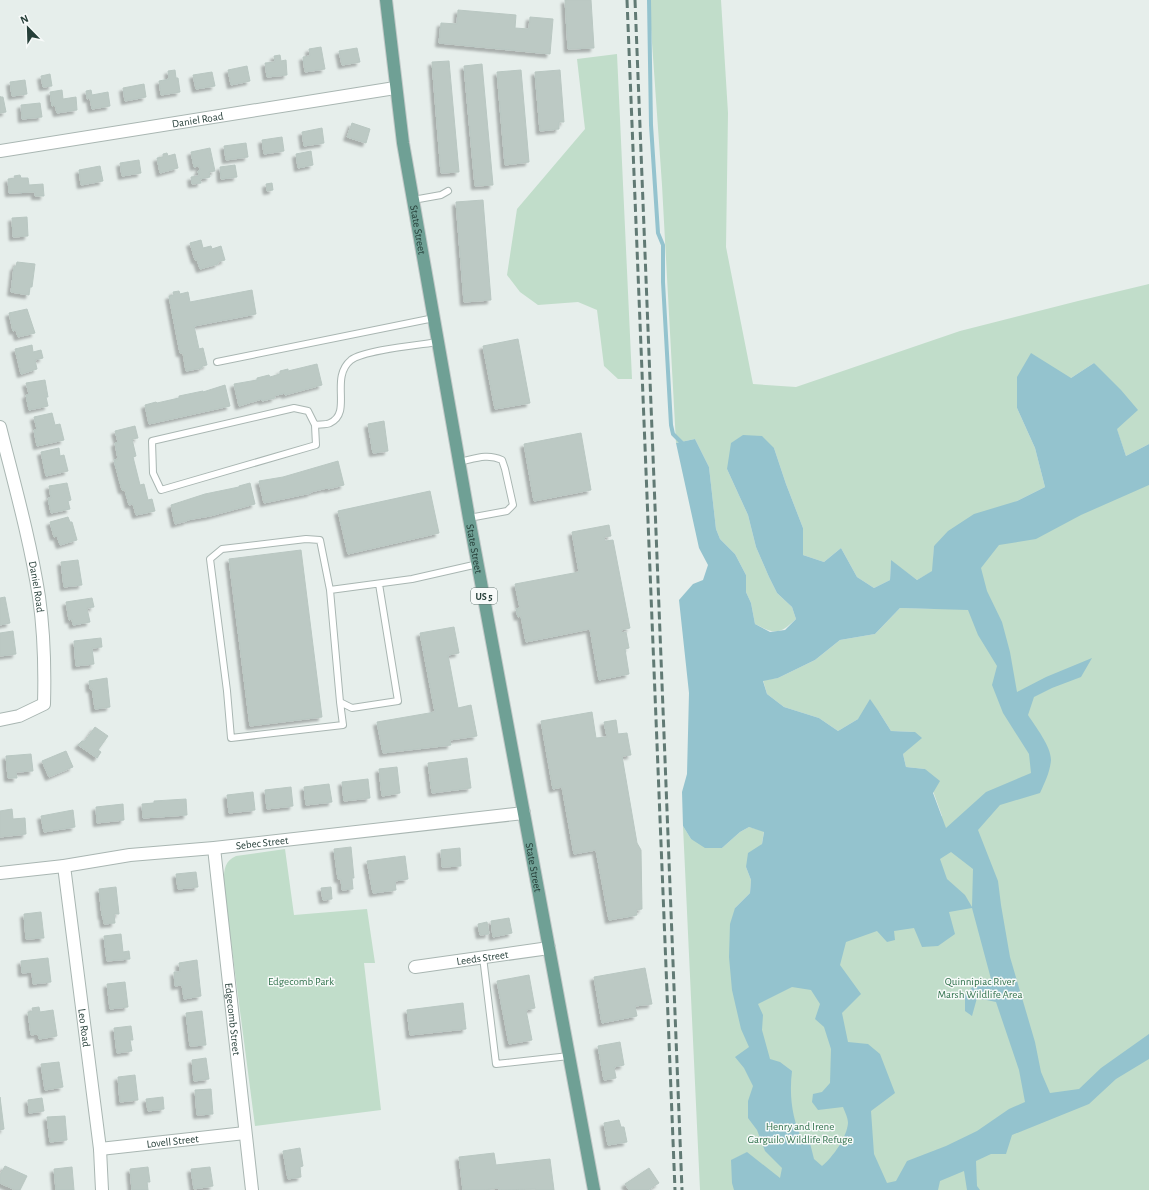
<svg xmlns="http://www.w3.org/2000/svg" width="1149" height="1190" font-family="'Alegreya Sans',sans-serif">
  <defs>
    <filter id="shadow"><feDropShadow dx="-3.5" dy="3.5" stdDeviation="1" flood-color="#0004"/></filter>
  </defs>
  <rect width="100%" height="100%" fill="#e6eeeb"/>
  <path fill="#c1ddca" d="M649,0H721L728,113L726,247L753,384L796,387L960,331L1078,301L1149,284V444L1126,456L1094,363L1071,378L1017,408L1035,448L1045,487L1017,501L934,546L933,571L917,580L891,561L890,580L874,588L857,577L841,548L824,562L803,555V528L786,484L774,448L727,469L748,515L756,547L769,577L777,593L792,607L796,619C779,635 775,634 755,624L751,603L746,592V575L735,554L720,539L716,529L709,467L695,439L676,443L662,185Z
    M617,54L632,379H618L604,366L597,310L578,302L538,305L520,292L507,275L517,209L585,129L577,59Z
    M1149,460V1190H700L683,826L691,839L722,848L740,832L749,827L764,831L762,844L746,867L751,880L750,893L735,908L942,816L925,769L906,767L903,754L915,732L891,731L879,712L858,719L838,731L819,718L784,707L767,694L763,680L778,678L815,660L840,640L875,634L900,608L937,609L944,548Z
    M285,849L294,915L367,909L375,963H364L381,1110L255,1126L224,888C224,875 222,862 236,856Z"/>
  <path fill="#94c3ce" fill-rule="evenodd" d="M1031,353L1071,378L1094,363L1121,390L1138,410L1117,429L1126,456L1149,444V485L1081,515L1036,539L999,545L981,568L987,591L1002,622L1010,652L1017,692L1046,677L1092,658L1081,677L1052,688L1034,697L1028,715C1035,726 1051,746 1051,760C1050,772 1045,782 1040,793L1000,805L978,830L998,881L1001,905L1010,957L1035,1042L1041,1072L1050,1093L1079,1089L1101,1068L1149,1034V1059L1116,1079L1089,1104L1012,1135L1006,1154H991L976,1161L977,1186L980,1190H967L964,1171L940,1181L938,1190H734L732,1183L731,1160L747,1152L780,1178L782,1168L765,1151L757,1130L748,1118V1101L753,1086L744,1068L735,1057L749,1047L741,1029L732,990L729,957L730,924L735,908L750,893L751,880L746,867L748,853L762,844L764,832L749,827L740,832L722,848H705L691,839L683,826L682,792L687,774L689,693L679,600L693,584L703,580L708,565L699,548L676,443L695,439L709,467L716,529L720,539L735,554L746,575V592L751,603L755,624L770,632L785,630L796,619L792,607L777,593L769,577L756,547L748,515L727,469L731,443L743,435L762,436L774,448L786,484L803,528V555L824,562L841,548L857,577L874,588L890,580L891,560L917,580L932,571L934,546L948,531L974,514L1017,501L1045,487L1035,448L1017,408V377ZM900,608L968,610L978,635L997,666L992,685L1003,713L1029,754L1031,773L986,792L946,828L933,793L940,781L925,769L906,767L903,754L922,738L915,732L891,731L879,712L870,699L858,719L838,731L819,718L784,707L767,694L763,681L778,678L815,660L840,640L875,634ZM951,852L973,869L972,907L965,895L947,879L940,859ZM972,908L991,979L978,981L965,995V1011L972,1016L977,998L996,1002L1019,1070L1025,1102L1009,1109L977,1131L946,1146L907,1161L896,1181L887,1183L874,1154L871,1111L895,1093L880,1054L868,1044L848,1042L842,1013L861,994L840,965L846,942L877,931L887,942L895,940L894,931L914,928L922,947L938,946L955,934L949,912ZM792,987L811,990L820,1004L815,1019L824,1027L831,1049L830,1083L822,1092L813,1094L812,1102L818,1110L843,1107C845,1112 848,1118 848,1123C847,1137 833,1157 822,1166L814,1159L810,1143L803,1141C792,1120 789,1095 792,1071L780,1062L770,1059L762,1030L763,1015L758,1004Z"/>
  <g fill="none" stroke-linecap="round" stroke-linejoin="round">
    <path stroke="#94c3ce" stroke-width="4" d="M649,0L651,125L658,233L663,245V282L671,425L673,434L684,445"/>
  </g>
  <path fill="#bcc9c4" stroke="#b9c7c2" filter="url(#shadow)" d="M565,0H591L594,48L568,49Z
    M458,10L516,15L515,28L529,29L530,17L553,19L550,54L439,43L441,23L457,24Z
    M321,47L325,69L305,72L303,57L310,56L309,49Z
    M357,48L360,62L342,65L339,51Z
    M280,55L281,61L286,60L287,75L267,77L265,63L275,62L274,56Z
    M449,61L459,172L441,173L432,62Z
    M482,64L493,185L475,186L464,66Z
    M247,66L250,81L231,85L228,70Z
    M175,70L176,78H178L180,92L161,95L159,81L169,79L168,71Z
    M521,70L529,162L505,165L497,72Z
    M560,70L564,122H559V129L540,131L535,72Z
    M212,72L215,86L196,89L193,75Z
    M50,74L52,86L43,87L41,76Z
    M25,80L27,94L12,96L10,82Z
    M144,84L146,97L125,101L123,88Z
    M62,90L63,99L76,97L77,110L57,113L55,105L52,106L50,92Z
    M91,90L92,95L108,92L110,106L92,109L90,98L87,99L86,91Z
    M0,96V97H3L6,112L0,113Z
    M40,103L42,117L22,119L21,105Z
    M352,123L370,129L366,143L347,137Z
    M322,128L324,143L304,146L302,132Z
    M282,137L284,151L264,154L262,140Z
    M246,143L248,157L226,160L224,146Z
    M210,148L215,171L209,172L210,177L200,179L201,183L192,184L191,177L199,176L198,171L200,170L199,166L194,167L191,152Z
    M311,151L313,165L298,168L296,154Z
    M167,153L168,156L175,154L178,168L160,173L157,158L163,157V154Z
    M139,160L141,173L122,176L120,163Z
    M235,165L237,177L221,179L220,167Z
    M100,166L103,181L81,185L79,170Z
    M20,175L21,178H28L29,185L43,184L44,196H35V192L9,193L8,179L15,178L14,176Z
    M272,183L273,190L267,191L266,184Z
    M483,200L491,300L464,302L456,202Z
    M27,217L28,236L13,237L12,218Z
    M201,240L203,248L211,246L212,249L221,246L225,260L218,262V264L200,269L197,260H195L190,243Z
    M17,262L35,264L32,287H30L29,295L11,292L14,267L16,266Z
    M252,290L256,314L194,326L199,349L203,348L207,365L202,366V368L186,371L183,353H180L169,296L174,295L173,292L179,291L180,294L188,292L190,302Z
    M27,309L35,333L18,337L16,330L13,331L9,313Z
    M518,339L530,403L495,409L483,346Z
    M32,345L33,352L41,350L43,358L35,360L37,369L21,374L15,349Z
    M317,364L322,385L285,395V393L274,396L275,398L262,401V399L239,406L234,384L257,380V378L269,375L270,377L280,374V371L288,369V371Z
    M45,380L48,397H46L48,406L29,410L26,395L29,394L26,383Z
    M225,385L230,406L149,424L145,405L156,402L157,403L179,398V396L203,391V392Z
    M52,413L55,425L60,424L64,440L37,446L34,430L37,429L34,417Z
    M384,421L388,451L373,453L368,424Z
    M135,426L138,438L132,439L136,456L133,457L140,485L144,484L148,500L152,499L155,511L136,515L133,504L129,505L125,490H122L114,460L118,459L115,443L118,442L115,431Z
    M581,433L591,490L534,501L524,444Z
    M59,448L60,456L64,455L68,471L46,476L41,452Z
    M338,461L344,485L328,489L327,488L311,492V493L264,503L259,481L283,477Z
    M67,483L71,500L68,501L70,509L51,513L48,498H51L49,486Z
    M250,483L255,504L210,516L187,520V521L175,524L171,505L205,494L239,487V486Z
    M430,491L439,533L348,554L338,511Z
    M68,517L70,522H72L77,540L60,545L57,536L54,537L50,522Z
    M609,525L611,536L604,537L605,541L613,540L630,628L621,630L622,633L626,632L629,648L625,649L629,674L599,680L590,629L526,642L521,616L518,617L516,609L520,608L515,584L579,572L572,532Z
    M301,550L322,717L250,726L229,559Z
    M78,560L82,585L64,587L61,562Z
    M5,597L10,623L0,625V598Z
    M92,598L94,607L87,608L90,622L73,625L72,619L69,620L66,602Z
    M454,627L459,653L448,655L458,708L471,705L477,736L450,740L451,745L383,753L377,722L435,712L420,633Z
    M13,631L16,654L0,656V633Z
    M101,638L102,647L92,648L94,664L76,666L74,641Z
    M107,678L110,707L95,709L92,688L90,689L89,681Z
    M592,712L596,738L607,737L604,722L616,720L618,734L627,733L631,755L622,756L637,843L641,850L642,909L636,910L637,915L609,920L596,850L574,854L562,787L553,789L541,721Z
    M95,727L108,736L98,750L101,752L97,758L78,745L82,741H85Z
    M66,751L73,767L49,777L42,761Z
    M31,754L33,771L16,772L17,778H8L6,756Z
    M467,758L471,788L432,793L428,763Z
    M397,767L400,793L382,796L379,769Z
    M368,779L370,798L344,801L342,782Z
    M329,784L332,802L306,805L304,787Z
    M291,787L293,806L267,809L265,790Z
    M253,792L255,810L229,813L227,795Z
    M186,799L187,815L143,818L142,804L154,803V801Z
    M123,804L124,820L97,823L96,807Z
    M12,809L13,819L25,818L26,834L0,837V811Z
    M73,810L75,827L44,832L41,816Z
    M351,847L354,878H352L353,889L342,890L341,879H338L334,849Z
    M460,848L461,866L442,867L441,850Z
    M405,856L408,879L395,881L396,890L373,893L367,861Z
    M196,872L198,887L178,889L176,874Z
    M116,887L119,914H114L115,923L104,924L103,916H102L99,889Z
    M331,887L332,899L323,900L321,888Z
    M41,912L44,938L26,939L24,914Z
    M509,918L512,933L493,937L491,921Z
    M487,922L489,934L480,935L478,924Z
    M121,934L123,952L129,951L130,959L107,961L104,936Z
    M48,958L51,982L33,984L32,972L22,973L21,961Z
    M197,960L201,996L184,999L182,985L175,986L174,972H180L179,963Z
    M645,968L652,1004L635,1006L637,1016L602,1023L594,977Z
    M529,975L535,1008L526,1010L532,1040L509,1044L497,981Z
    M125,982L128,1007L110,1009L107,984Z
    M463,1003L466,1029L410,1035L407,1010Z
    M39,1007L40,1012L53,1010L57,1036L39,1039L38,1034L31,1035L28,1012L33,1011L32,1008Z
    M202,1011L206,1045L190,1046L186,1013Z
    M131,1026L133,1040H130L132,1051L117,1053L114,1028Z
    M620,1042L624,1065L614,1067L616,1078L604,1080L598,1046Z
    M206,1058L209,1079L194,1081L192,1060Z
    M59,1062L63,1087L45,1090L41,1064Z
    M135,1075L138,1100L120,1102L118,1077Z
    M211,1089L213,1114L197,1115L195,1090Z
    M0,1097L4,1129L0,1130Z
    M163,1097L164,1109L148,1111L146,1099Z
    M42,1098L44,1111L29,1113L28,1100Z
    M65,1116L67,1140L50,1142L47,1117Z
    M619,1120L621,1127H624L627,1142L608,1145L604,1123Z
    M300,1148L303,1166L300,1167L301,1177L288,1179L283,1151Z
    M494,1153L496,1165L550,1159L554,1190H536V1189L499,1190V1188L484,1190H463L459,1157Z
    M5,1166L27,1176L20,1190H15L0,1183V1175Z
    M72,1167L74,1190H56L54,1169Z
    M148,1167L150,1182H147L148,1190H132L130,1169Z
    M210,1167L213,1186L194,1189L191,1169Z
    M649,1168L659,1183L648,1190H629L625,1184Z"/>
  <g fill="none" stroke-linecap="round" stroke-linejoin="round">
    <defs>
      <path id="service" d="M413,200L441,195L448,191
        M217,362L434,318
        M315,425L308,411L294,408L152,441L153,473L161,490L316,445L315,425C319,424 326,425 330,423C353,413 329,378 351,360C364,350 419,345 438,342
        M459,462C474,459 487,453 502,460L505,469L513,505L507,511L469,518
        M330,590L340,702L352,708L398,701L379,584
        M340,702L343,725L231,738L227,691L210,559L222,549L306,539L320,540L330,590L412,579L478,564
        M483,957L496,1064L569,1056"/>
      <g id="minor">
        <path id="s1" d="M0,151L395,88"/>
        <path id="s2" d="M0,427C14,483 30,539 39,597C44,632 45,668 44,704L19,716L0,720"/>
        <path id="s3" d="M214,848L252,1190"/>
        <path id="s4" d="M64,866L100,1149L102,1190"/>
        <path id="s5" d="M0,873L64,866L130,855L214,848L524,813"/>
        <path id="s6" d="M415,967L549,948"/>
        <path id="s7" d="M100,1149L245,1133"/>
      </g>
      <g id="primary">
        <path id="s8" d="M386,0L403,143L469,518L594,1190"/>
      </g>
    </defs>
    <use href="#service" stroke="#a9b6b2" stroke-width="8"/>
    <use href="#minor" stroke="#a9b6b2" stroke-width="14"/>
    <use href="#primary" stroke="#c2c9c8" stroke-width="14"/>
    <use href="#service" stroke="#fff" stroke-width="6"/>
    <use href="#minor" stroke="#fff" stroke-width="12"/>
    <use href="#primary" stroke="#6fa095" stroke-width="12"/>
    <path stroke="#617a74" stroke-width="3" stroke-dasharray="8 4" stroke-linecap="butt" d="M627,0L675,1190
      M635,0L682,1190"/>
  </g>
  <g text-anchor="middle" stroke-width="3" stroke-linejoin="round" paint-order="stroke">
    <rect fill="#f7faf9" stroke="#657773" stroke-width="1" x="471" y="588" width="26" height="16" rx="3"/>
    <g font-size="10" font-weight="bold" fill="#263f39">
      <text x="484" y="600">US 5</text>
    </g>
    <g font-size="11" fill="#263f39" stroke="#f7faf9">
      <text dy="4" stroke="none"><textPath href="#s1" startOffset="200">Daniel Road</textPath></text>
      <text dy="4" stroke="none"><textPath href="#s8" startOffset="232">State Street</textPath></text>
      <text dy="4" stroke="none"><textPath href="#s8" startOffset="556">State Street</textPath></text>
      <text dy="4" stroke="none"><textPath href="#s2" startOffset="164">Daniel Road</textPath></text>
      <text dy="4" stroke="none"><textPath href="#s5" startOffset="264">Sebec Street</textPath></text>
      <text dy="4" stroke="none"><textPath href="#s8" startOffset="880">State Street</textPath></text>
      <text dy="4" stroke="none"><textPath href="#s6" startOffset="68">Leeds Street</textPath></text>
      <text dy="4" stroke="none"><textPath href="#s3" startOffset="172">Edgecomb Street</textPath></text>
      <text dy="4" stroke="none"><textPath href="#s4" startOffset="163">Leo Road</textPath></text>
      <text dy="4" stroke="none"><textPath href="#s7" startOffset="73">Lovell Street</textPath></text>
    </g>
    <g font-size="11" fill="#33734e" stroke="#f7faf9">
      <text x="301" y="985">Edgecomb Park</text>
      <text x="980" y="985">Quinnipiac River<tspan x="980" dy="13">Marsh Wildlife Area</tspan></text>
      <text x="800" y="1130">Henry and Irene<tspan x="800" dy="13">Garguilo Wildlife Refuge</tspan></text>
    </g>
  </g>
  <g transform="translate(28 28) rotate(337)" stroke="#f7faf9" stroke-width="3" paint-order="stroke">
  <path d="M0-3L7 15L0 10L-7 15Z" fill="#263f39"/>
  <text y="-6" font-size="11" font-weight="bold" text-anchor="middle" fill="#263f39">N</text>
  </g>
</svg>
